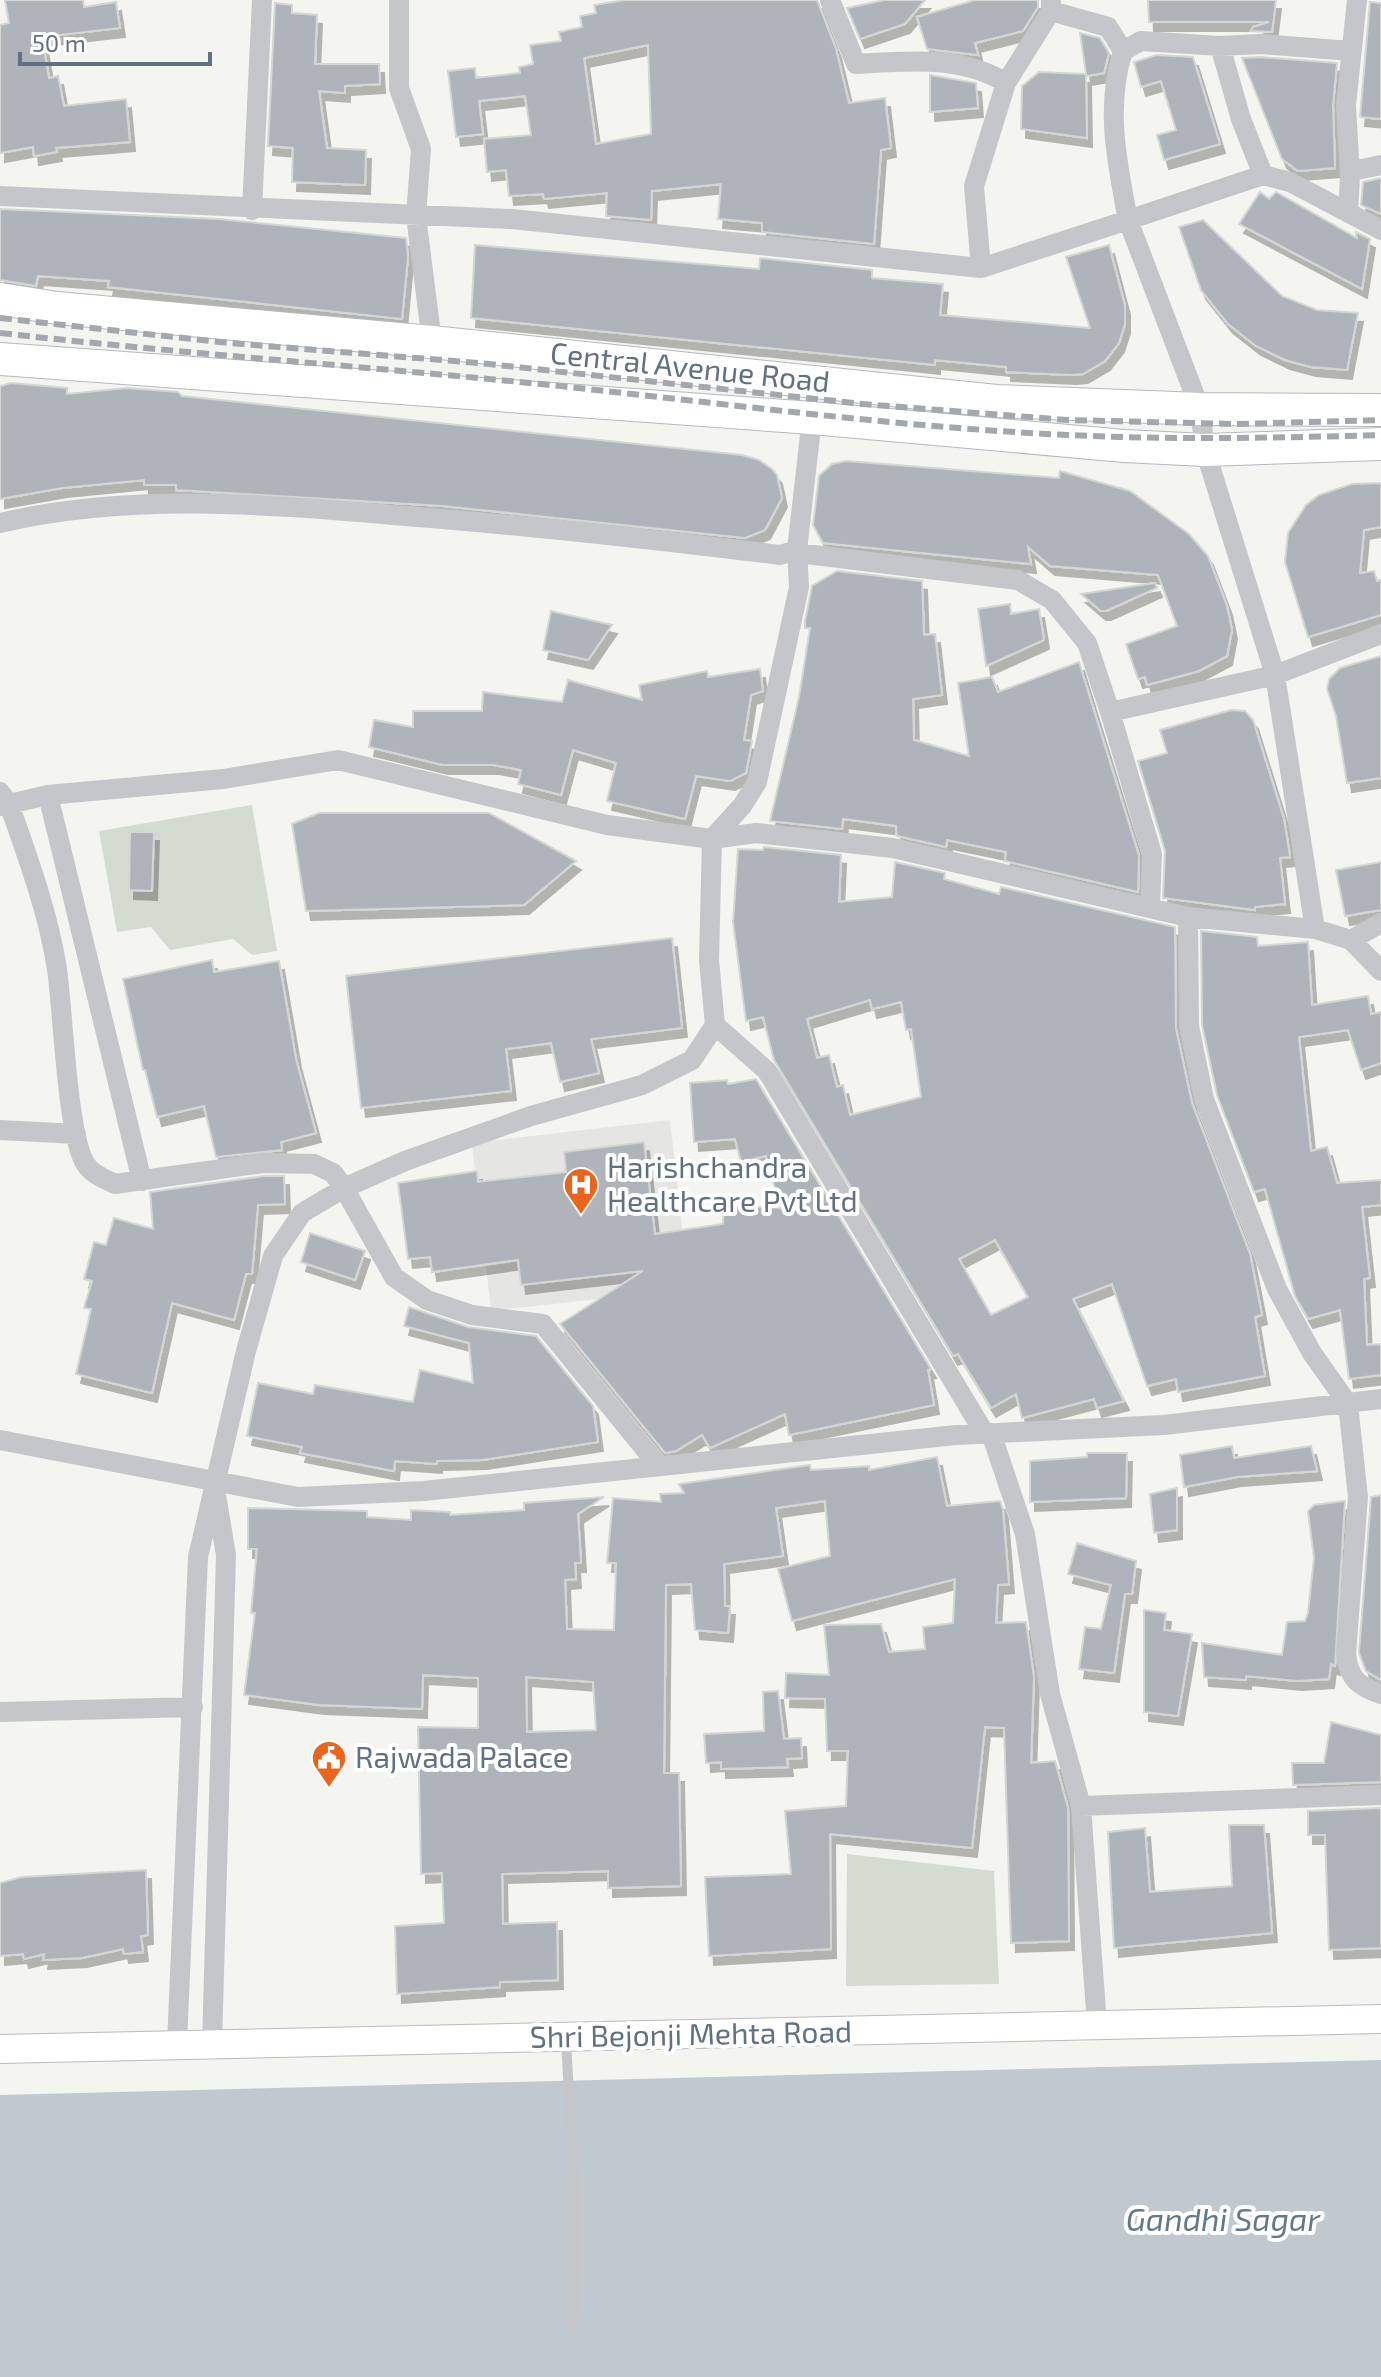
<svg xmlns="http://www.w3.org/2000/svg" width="1381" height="2377" font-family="'Exo 2',sans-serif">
  <defs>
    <filter id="shadow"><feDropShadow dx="5" dy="9" stdDeviation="0" flood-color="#0004"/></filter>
  </defs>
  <rect width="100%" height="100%" fill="#f4f5f0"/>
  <path fill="#e5e6e4" d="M670,1120L689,1289L491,1311L472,1143Z"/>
  <path fill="#d4dcd1" d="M252,805L277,951L252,955L233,939L170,950L151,927L117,932L99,831Z
    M847,1854L994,1871L999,1984L846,1986Z"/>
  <path fill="#bfc9cf" d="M1381,2060V2377H0V2095Z"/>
  <path fill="#afb4bb" stroke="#d5d6d3" stroke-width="2" fill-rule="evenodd" filter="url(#shadow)" d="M5,0H83L84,7L116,2L120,28L42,37L49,78L58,76L64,106L126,99L130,142L56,148L57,152L34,156L33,147L0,153V25L9,23Z
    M625,0H817L836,49L849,103L885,98L891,148L881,150L874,244L762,232V223L718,219L721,184L652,191L651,220L606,216L607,193L544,199L543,194L509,196L506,170L487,172L484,139L531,135L525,96L479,101L483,134L456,137L448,71L475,68L476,78L520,73L519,67L533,64L530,45L561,41L559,32L582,27L580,16L596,13L594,5ZM648,45L651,134L596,144L584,58Z
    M885,0H925L905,24L860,39L847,8Z
    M975,0H1038V7L1023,31L975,43L978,55L927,49L917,17Z
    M1148,0H1276L1272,32L1251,31L1253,27L1269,22H1149Z
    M1370,2L1381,3V119L1360,117Z
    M275,3L292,5V13L317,15L315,64H379L380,84L345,86V93L319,91L327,148L366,150L365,185L292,182L293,148L268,146Z
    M1080,33L1100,38L1109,53L1104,73L1086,76L1087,138L1021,129L1022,86L1039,72L1086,74Z
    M1157,55L1193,57L1220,144L1164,160L1157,135L1176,130L1161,81L1141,87L1134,62Z
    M1260,57L1337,63L1333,105L1335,168L1298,171L1282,159L1242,58Z
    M930,75L976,83L978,108L930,112Z
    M1381,178V214L1361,205L1363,182Z
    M1260,192L1269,199L1276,192L1357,238L1356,232L1370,239L1362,289L1239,224Z
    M0,209L219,219L406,238L408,257L402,319L108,287L109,281L38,276L36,286L0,280Z
    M1203,220L1282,296L1317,310L1358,313L1347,370L1311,367L1285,360L1256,346L1228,324L1201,290L1179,227Z
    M475,245L759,269L760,258L872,270V278L943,284L940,315L1090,328L1066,257L1109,245L1125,306V324L1119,343L1105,361L1083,374L1071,375L1006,372V367L935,360V365L471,318Z
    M11,383L67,388V394L127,388L178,392L182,396L742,455L759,460L772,469L777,475L782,498L765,530L745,538L443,506L176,490V485H144V480L62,488L0,499V386Z
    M846,461L1059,478L1060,471L1130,491L1189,534L1208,556L1227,606L1232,630L1227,656L1199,671L1147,685L1145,677L1138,679L1126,644L1177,626L1158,575L1050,566L1028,547L1031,564L823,543L813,525L819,476L832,464Z
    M1381,483V527L1364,530L1360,573L1374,571L1377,581L1381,580V615L1308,637L1285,562L1288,533L1306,505L1319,495L1352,484Z
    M837,571L922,581L924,635L935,634L942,695L913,699L914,740L969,756L958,683L992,677L998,692L1079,662L1139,856L1138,892L1005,861L1006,852L947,840L946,847L897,836L896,826L843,819L842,829L770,821L799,697L810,628H805V621L812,586Z
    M1155,583L1157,588L1106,611H1101L1081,594Z
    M1010,604L1011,614L1039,609L1044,640L986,666L978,609Z
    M551,611L612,625L588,660L543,650Z
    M1381,656V778L1347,783L1336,716L1327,689L1329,679L1340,668Z
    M760,669L763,691L751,695L744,740L752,741L746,773L730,781L696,776L685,819L607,801L616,763L573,750L561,795L518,784L521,770L494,765H443L369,747L374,720L413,727V711H482L483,692L562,702L568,680L642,700L639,685L707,671L708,677Z
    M1231,710L1245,711L1253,720L1284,819L1289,850L1290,857L1280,858L1285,904L1255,907V910L1163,898L1165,851L1138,761L1167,753L1160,730Z
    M319,813H489L576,861L524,905L306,911L292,824Z
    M130,832H154L152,891L129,890Z
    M764,847L841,855L839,902L892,897L895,862L945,873L944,879L999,894L1001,887L1175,927L1176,1029L1192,1103L1250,1254L1262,1315L1255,1317L1265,1376L1178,1392L1176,1379L1147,1386L1112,1284L1073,1299L1124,1401L1097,1408L1094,1399L1022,1418L1016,1394L991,1408L958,1354L953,1356L774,1060L763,1017L746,1021L733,922L738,849L763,850ZM870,1000L872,1009L901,1002L906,1030L911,1029L921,1097L850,1115L843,1085L837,1087L829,1055L817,1058L807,1019ZM995,1240L1028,1297L991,1315L959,1259Z
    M1381,862V910L1345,916L1336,870Z
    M1201,931L1257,937L1258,946L1308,942L1312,1005L1368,996L1371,1014L1381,1012V1063L1361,1070L1348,1030L1299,1037L1311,1151L1327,1147L1337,1183L1381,1180V1205L1362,1207L1370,1278L1364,1279L1367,1345L1381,1344V1375L1349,1379L1340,1310L1308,1319L1295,1296L1265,1189L1254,1192L1217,1095L1202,1025Z
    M672,938L682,1028L591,1039L599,1073L560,1082L551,1043L506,1049L511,1091L361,1108L346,976Z
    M212,960L214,972L279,961L296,1059L316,1133L281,1142L282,1150L216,1157L204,1106L157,1117L145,1070H143L123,979Z
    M756,1079L931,1369L928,1370L934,1405L789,1435L785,1414L710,1448L702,1435L676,1451L665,1453L560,1324L643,1271L521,1285L518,1260L432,1272L430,1257L408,1259L398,1183L477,1171L478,1182L566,1172L564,1152L644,1142L655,1234L723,1224L724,1205L780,1208L766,1156L741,1162L735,1139L694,1142L690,1083L727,1080L728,1084Z
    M264,1176H284L285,1204L258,1205L252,1274H246L234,1320L172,1303L152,1393L76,1374L91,1309L84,1308L92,1281L84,1279L94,1242L106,1245L114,1218L153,1229L150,1192Z
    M310,1233L365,1251L355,1280L301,1262Z
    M409,1307L468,1327L536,1336L593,1406L598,1442L482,1460L437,1461V1464L395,1461L394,1471L300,1453L302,1447L247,1436L258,1383L313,1394L315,1385L413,1402L420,1370L473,1383L469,1343L404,1326Z
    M1232,1446L1234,1458L1311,1446L1317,1471L1237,1477L1184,1487L1180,1455Z
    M1087,1453H1127L1126,1498L1030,1502V1461L1087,1457Z
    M937,1457L947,1506L1000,1501L1003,1510L1009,1584L998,1585L996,1623L1026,1622L1034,1677L1031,1763L1055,1761L1068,1808L1069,1941L1011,1943L1004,1728L985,1727L972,1848L830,1834L831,1949L709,1956L705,1877L791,1874L785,1811L846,1806L848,1751H827L825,1699L785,1698L786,1673L829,1675L824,1625L881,1624L889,1652L925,1649L923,1627L953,1623L955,1579L792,1621L778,1569L830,1556L825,1501L776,1508L783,1556L724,1564L725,1606H730L728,1633L695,1630L691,1584L666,1585L664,1773H679L681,1886L608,1888V1871L502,1874L503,1924L557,1922L558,1980L500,1982V1987L397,1994L395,1926L444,1923L442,1873L421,1874L418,1727L478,1728V1678L423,1675L422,1709L319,1705L244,1695L255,1613H251L257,1549H248V1508L367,1511V1517L411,1520V1510L450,1512V1515L524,1510V1503L604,1497L578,1514L581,1563H575L576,1579L565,1580L567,1629L614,1630L616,1563H607L613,1498L661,1502L660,1494L684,1493L679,1484L810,1465L811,1470L869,1466V1470ZM526,1677L593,1682L596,1730L527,1732Z
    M1177,1488V1530L1154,1533L1150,1494Z
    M1381,1495V1680L1366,1671L1359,1653L1371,1497Z
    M1345,1501L1335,1666L1331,1664L1329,1679L1297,1681L1246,1676V1680L1204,1677L1202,1643L1282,1655L1287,1622L1305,1621L1308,1613L1314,1558L1308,1511L1314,1505Z
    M1077,1543L1136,1561L1132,1594H1125L1114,1673L1079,1669L1085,1627L1101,1629L1111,1585L1068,1574Z
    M1144,1610L1166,1613L1164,1630L1192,1634L1178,1716L1144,1712Z
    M778,1691L784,1739L801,1738L802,1758L787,1759L788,1767L721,1769V1762L706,1763L704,1734L764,1731L763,1692Z
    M1331,1722L1381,1735V1782L1293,1785L1292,1763H1324Z
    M1381,1808V1948L1329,1950L1325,1835H1308V1811Z
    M1229,1825H1264L1272,1933L1114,1948L1108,1832L1145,1828L1150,1892L1232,1886Z
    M146,1870L148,1935L141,1936L143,1952L124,1954L123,1949L82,1958L43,1960L44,1954L24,1959L23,1954L0,1956V1883L22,1877Z"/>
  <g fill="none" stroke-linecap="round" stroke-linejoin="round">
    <defs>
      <path id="secondary" d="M0,2049L1381,2019"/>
      <path id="primary" d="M0,299L57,308L432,342L996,401L1200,409L1381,410
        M0,359L812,418L1124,446L1205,450L1381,444"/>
    </defs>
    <use href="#secondary" stroke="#b8bbc0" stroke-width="30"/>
    <use href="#primary" stroke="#b6b9be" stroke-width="34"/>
    <path stroke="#c4c6ca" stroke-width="10" d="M566,2040L575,2205L573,2326"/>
    <path stroke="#c4c6ca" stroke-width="20" d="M399,0V88L421,149L416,216L432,342
      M830,0L856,64C907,61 961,55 1006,83
      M1051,11L1108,27L1123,51L1141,41L1220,46L1260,44L1351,51
      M1220,46L1241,119L1263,175
      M1123,51C1105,106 1117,163 1128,220L1263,175L1290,182L1381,230
      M1350,177L1352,171L1381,165
      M0,196L512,219L981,268L1128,220L1200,409L1205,450L1275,675L1315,929
      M252,210L262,0
      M1348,213L1350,177L1346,105L1357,0
      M981,268L974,186L1006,83L1051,11V0
      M0,523C129,493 262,504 393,515C523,525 651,539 780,555L797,550L812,418
      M798,553L1018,580L1052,600L1087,643L1110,712L1275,675L1381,634
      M1110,712L1152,854L1150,906
      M0,792L9,804C28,858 48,912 57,969C63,1011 67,1133 85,1163C91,1174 105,1179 115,1184L263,1163L314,1164L333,1173L344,1188L394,1277L427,1300L472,1315L543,1324L658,1465
      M48,795L142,1181
      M0,806L48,795L223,779L338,760L607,825L712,839L756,833L893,848L1188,917L1315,929L1351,940L1381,923
      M1188,917L1189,1026L1204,1099L1277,1289L1312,1353L1348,1404L1358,1497L1346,1654C1349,1679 1358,1686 1381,1694
      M1351,940L1381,971
      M715,1025L767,1071L985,1434
      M0,1130L76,1134
      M991,1433L1025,1534L1050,1694L1081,1806L1097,2025
      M0,1440L298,1497L424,1491L956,1435L1164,1425L1381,1399
      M0,1712L193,1707
      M1081,1806L1381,1795
      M212,2043L226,1555L216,1495
      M177,2044L198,1557L246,1351L273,1256L302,1213L344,1188L405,1161L531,1116L642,1085L692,1060L715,1025L709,960L712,839L742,806L757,782L799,587L797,550"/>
    <use href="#secondary" stroke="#fff" stroke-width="28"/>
    <use href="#primary" stroke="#fff" stroke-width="32"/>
    <path stroke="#a3a8af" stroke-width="6" stroke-dasharray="12 6" stroke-linecap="butt" d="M0,318L229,343L479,363L863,404L1067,420L1236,424L1381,420
      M0,333C159,351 319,363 478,378C675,396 871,426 1068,435C1172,440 1276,438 1381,435"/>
  </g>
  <defs>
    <symbol id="hospital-pin" viewBox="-11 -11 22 30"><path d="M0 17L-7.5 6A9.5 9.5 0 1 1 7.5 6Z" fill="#eb641a" stroke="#fff"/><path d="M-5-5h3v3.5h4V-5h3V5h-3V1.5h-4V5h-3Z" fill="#fff"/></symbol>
    <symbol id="civic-pin" viewBox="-11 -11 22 30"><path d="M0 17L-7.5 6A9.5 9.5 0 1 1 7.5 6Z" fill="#eb641a" stroke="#fff"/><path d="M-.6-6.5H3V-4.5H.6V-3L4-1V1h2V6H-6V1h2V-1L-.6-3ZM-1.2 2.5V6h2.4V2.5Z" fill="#fff"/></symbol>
  </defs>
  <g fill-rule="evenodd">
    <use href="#hospital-pin" x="561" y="1165" width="40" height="54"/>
    <use href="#civic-pin" x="309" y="1738" width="40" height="54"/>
  </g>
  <g text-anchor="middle" stroke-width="8" stroke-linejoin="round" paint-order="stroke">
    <g font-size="30" fill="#627083" stroke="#fff">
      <text transform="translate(690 368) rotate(6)" y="10">Central Avenue Road</text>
      <text transform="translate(691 2035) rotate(-1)" y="10">Shri Bejonji Mehta Road</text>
    </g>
    <g font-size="30" fill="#627083" stroke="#fff" text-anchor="start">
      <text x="607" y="1178">Harishchandra<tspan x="607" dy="34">Healthcare Pvt Ltd</tspan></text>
      <text x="355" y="1768">Rajwada Palace</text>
    </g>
    <g font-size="32" font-style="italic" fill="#637987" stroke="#fff">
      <text x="1223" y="2231">Gandhi Sagar</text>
    </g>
  </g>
  <path d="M20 52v12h190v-12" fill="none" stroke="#627083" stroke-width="4"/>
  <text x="32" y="52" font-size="24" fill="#627083" stroke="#ffffff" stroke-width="6" paint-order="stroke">50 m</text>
</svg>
